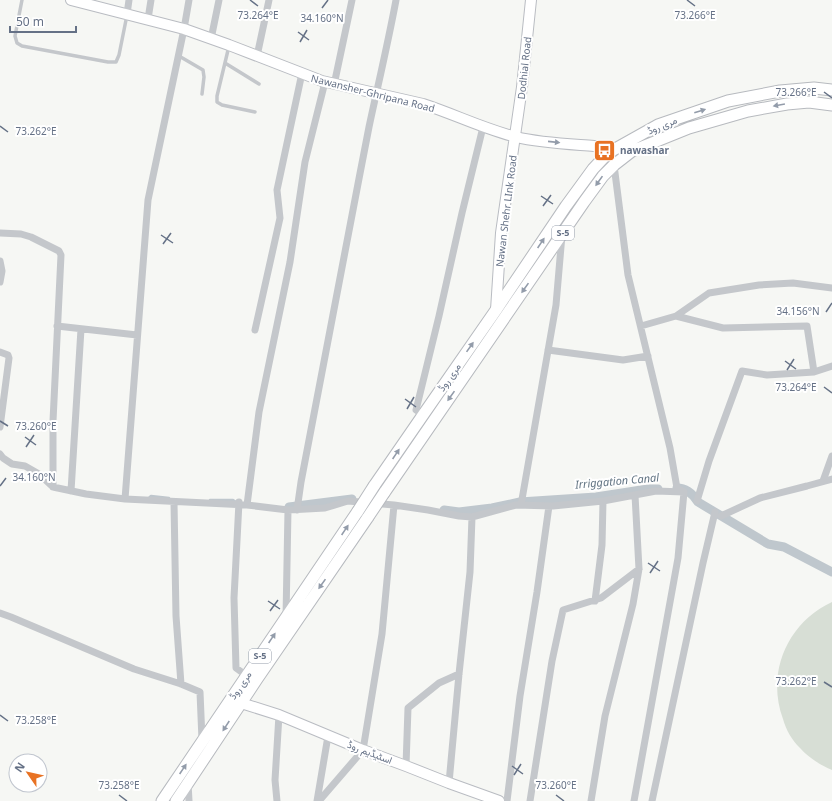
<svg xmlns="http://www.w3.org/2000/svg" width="832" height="801" font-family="'Noto Sans',Vazirmatn,sans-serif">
  <rect width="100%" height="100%" fill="#f6f7f4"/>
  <path fill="#d7ded5" d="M832,602V770C820,765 809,758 800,748C792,740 786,730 783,719C766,673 787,623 832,602Z"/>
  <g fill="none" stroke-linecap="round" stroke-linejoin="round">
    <path stroke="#bfc7cd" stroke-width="2.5" d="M149,498L151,496L169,498
      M210,500H233L236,502"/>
    <path stroke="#bfc7cd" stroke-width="9" d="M677,488C687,488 693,494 698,502L768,544L784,547L832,572
      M289,507L352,499
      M444,510L459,512L492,508L520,502L596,497L648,489H658"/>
    <defs>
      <path id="secondary" d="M71,0L184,29L229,45L322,81L423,104C454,114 484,129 516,137C541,143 568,144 594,146L601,148L608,153
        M496,310L501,233L522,87L531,0
        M241,703L279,715L363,750L406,766L449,783L499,801"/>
      <path id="primary" d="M374,486L423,415L496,310L566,206L593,169L608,153L658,125L728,101L780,91L814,88L832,90
        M384,493L584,202L603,176L614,165L632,151L689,128L748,111L787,104L809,102L832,105
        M162,801L358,511
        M176,801L257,679L368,517"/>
    </defs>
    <use href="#secondary" stroke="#b9bcc2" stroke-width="12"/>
    <use href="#primary" stroke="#b7babf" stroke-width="13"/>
    <path stroke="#c4c7cb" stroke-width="3.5" d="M22,0L15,36L17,43L22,46L108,62H116L119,55L127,15
      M229,46L217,96V102L222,105L255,112
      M179,56L203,70L204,77L202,94
      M225,63L259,84"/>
    <path stroke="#c4c7cb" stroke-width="7" d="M127,14L129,0
      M148,19L151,0
      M211,39L219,0
      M257,56L269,0
      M334,85L352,0
      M614,165L628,275L670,448L677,488L684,492L678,558L634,801
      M0,233L21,234L31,237L59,251L61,255L53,421V487
      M0,261L2,271L0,282
      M676,316L709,293L759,285L793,283L832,288
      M57,326L137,335
      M641,326L676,316L723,328L807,326L814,372
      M255,330L280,218L277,190L302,73
      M548,350L623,360L648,356
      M0,352L8,355L9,358L0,427
      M423,415L416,410L439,316L462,213L483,127
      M0,454L3,458L12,464L25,466L39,474L53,487L86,494L125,499L247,505L288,510L325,508L348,501L394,505L428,510L459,516L472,517L516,505L553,506L603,501L656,491L684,492
      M823,481L832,456
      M71,491L81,329
      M125,499L148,200L184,29L189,0
      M697,501L709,461L742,371L767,375L814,372L832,366
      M174,502L176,616L181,684
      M239,502L234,598L236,668L247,676
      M247,505L259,412L290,262L305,162L325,82
      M521,505L556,305L562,235
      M297,510L301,482C324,363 346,245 369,127C378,85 388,43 396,0
      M721,516L760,498L807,486L832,479
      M595,601L602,545L603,501
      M0,613L11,617L134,669L181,684L200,692L202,740
      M286,617L288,510
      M406,766L408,708L439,683L459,674
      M188,783L189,801
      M449,783L459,674L470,572L472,517
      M277,801L275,780L279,715
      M317,801L328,736
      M319,801L363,750L382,634L394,505
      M507,801L520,696L537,592L549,506
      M530,801L552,661L563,610L601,598L639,569
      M591,801L605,716L633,604L639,569L635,495
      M652,801L703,563L715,512"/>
    <use href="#secondary" stroke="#fff" stroke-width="10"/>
    <use href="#primary" stroke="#fff" stroke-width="11"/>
    <defs>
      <path id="primary-bridge" d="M358,511L374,486
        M368,517L384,493"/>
    </defs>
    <use href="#primary-bridge" stroke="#b7babf" stroke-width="13" stroke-linecap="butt"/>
    <use href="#primary-bridge" stroke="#fff" stroke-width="11"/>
  </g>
  <defs><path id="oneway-solid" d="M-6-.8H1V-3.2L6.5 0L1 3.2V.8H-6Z"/></defs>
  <g fill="#939caa">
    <use href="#oneway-solid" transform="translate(779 105) rotate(170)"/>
    <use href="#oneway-solid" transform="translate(700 111) rotate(-18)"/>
    <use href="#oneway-solid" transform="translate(554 142) rotate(6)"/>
    <use href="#oneway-solid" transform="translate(599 181) rotate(125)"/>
    <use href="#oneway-solid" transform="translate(541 243) rotate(-56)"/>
    <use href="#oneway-solid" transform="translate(525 288) rotate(125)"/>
    <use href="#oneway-solid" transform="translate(470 347) rotate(-55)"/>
    <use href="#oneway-solid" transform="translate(451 396) rotate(125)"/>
    <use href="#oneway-solid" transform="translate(396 454) rotate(-56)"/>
    <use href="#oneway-solid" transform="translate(345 530) rotate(-56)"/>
    <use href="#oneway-solid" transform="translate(322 584) rotate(125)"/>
    <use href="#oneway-solid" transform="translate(272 638) rotate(-56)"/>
    <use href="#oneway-solid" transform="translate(226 726) rotate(123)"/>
    <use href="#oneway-solid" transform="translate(183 769) rotate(-56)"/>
  </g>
  <path fill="none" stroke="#657186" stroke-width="1.5" d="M250,0L258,6M687,0L695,6M322,8L328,0M298,32L309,40M300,42L307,30M824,92L832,98M0,126L8,132M541,196L553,204M543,206L551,195M161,235L173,243M163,244L171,233M826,312L832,303M785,361L796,369M787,370L794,359M824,387L832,393M405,399L416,407M407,409L414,397M0,421L8,426M25,437L36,445M26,447L34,435M0,486L6,478M648,563L660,571M650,573L658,561M268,601L280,609M270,611L278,600M824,682L832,687M0,715L8,721M512,766L523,774M514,775L521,764M119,795L127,801M556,795L564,801"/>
  <defs>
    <symbol id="bus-square" viewBox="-11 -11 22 22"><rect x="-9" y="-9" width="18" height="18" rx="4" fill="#e87223" stroke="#fff"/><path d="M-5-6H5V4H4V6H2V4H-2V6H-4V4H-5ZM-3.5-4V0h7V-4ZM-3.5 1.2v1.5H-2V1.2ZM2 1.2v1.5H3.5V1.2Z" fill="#fff"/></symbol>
  </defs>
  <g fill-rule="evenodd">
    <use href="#bus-square" x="592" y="138" width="25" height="25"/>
  </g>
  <g text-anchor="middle" stroke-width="4" stroke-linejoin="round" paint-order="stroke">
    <g fill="#fff" stroke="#939caa" stroke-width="1">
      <rect x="552" y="226" width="22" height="14" rx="3"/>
      <rect x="249" y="649" width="22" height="14" rx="3"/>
    </g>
    <g font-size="9" font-weight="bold" fill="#657186">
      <text x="563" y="236">S-5</text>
      <text x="260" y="659">S-5</text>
    </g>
    <g font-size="10" fill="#657186" stroke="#fff">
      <text transform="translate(524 68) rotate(-84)" y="4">Dodhial Road</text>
      <text transform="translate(373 93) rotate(14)" y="4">Nawansher-Ghripana Road</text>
      <text transform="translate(662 125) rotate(-23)" y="4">مری روڈ</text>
      <text transform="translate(506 211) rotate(-83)" y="4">Nawan Shehr LInk Road</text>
      <text transform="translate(449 377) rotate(-55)" y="4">مری روڈ</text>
      <text transform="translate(240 685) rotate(-56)" y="4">مری روڈ</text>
      <text transform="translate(370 752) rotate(21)" y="4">اسٹیڈیم روڈ</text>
    </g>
    <g font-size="10" font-weight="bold" fill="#657186" stroke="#fff" text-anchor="start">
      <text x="620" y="154">nawashar</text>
    </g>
    <g font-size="11" font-style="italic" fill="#617382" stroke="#fff">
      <text transform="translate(617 481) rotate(-5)" y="4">Irriggation Canal</text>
    </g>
  </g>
  <g font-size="10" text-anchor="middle" fill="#657186" stroke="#fff" stroke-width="4" stroke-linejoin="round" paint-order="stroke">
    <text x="258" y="19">73.264°E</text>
    <text x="695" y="19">73.266°E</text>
    <text x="322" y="22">34.160°N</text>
    <text x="796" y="96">73.266°E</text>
    <text x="36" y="135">73.262°E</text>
    <text x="798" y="315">34.156°N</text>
    <text x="796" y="391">73.264°E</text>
    <text x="36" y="430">73.260°E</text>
    <text x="34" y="481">34.160°N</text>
    <text x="796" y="685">73.262°E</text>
    <text x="36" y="724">73.258°E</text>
    <text x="119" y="789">73.258°E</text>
    <text x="556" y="789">73.260°E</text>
  </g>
  <g transform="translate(28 773) rotate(304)"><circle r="19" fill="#ffffff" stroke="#c1c6cf"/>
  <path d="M0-3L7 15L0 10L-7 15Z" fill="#e87223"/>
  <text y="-6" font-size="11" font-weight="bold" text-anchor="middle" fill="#657186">N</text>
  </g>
  <path d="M10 26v6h66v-6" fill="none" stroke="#657186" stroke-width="2"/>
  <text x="16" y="26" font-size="12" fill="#657186" stroke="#ffffff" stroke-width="3" paint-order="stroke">50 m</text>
</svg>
